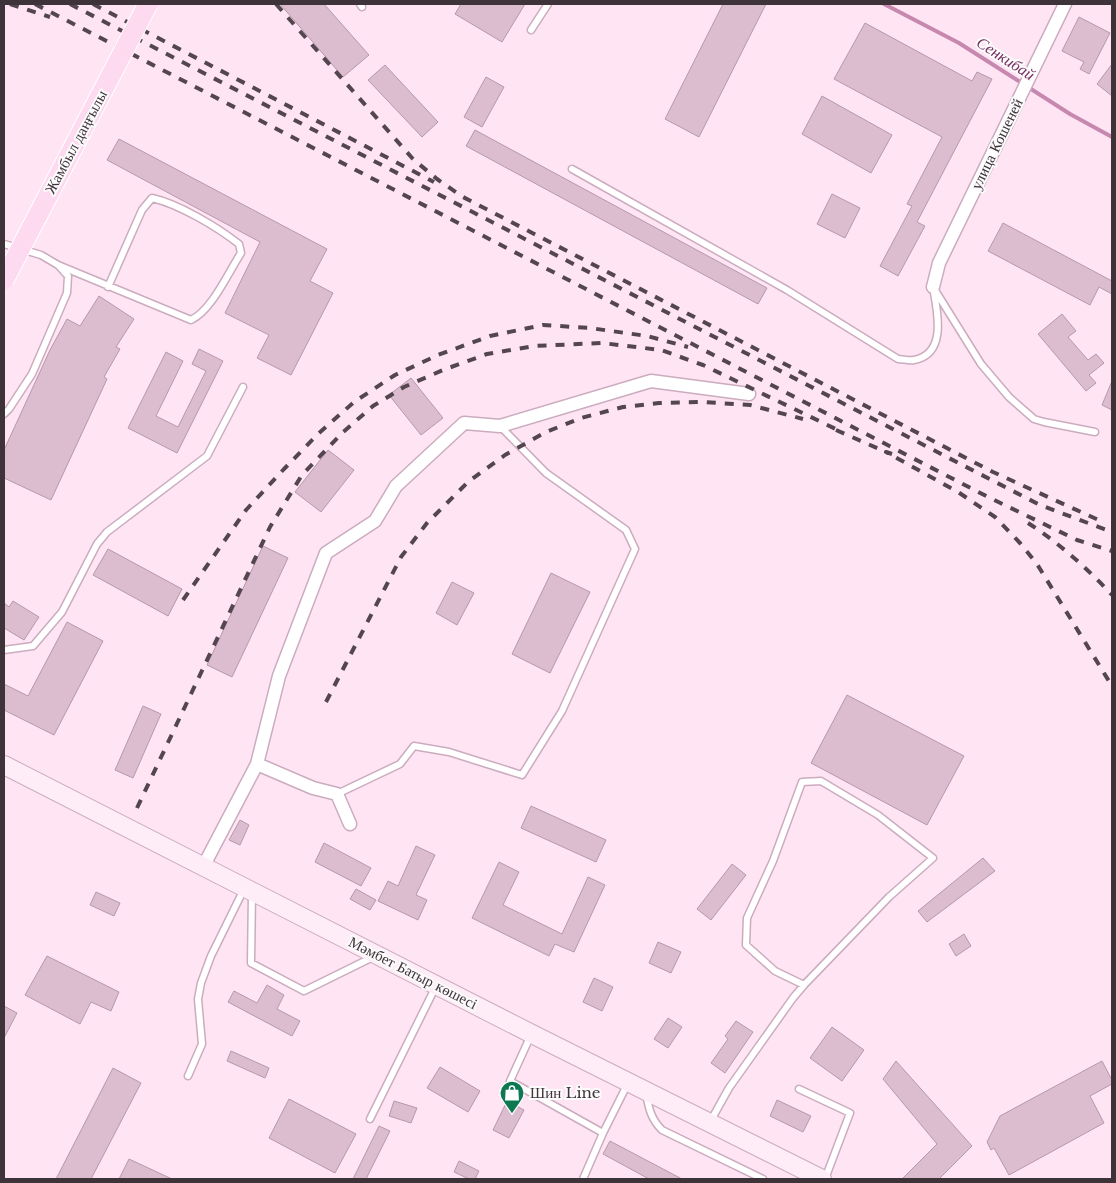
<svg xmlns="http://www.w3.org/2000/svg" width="1116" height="1183" font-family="'Libre Baskerville',serif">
  <rect width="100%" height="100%" fill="#ffe5f4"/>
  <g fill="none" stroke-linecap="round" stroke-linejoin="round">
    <path stroke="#c788af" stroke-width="4" d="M884,4L959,43L1070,114L1112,137"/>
  </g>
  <path fill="#dcbdcf" stroke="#b698aa" d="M280,4H324L369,55L343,77Z
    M461,4H525L502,42L455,14Z
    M723,4H766L699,137L665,119Z
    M1079,17L1110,33L1089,74L1080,69L1084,62L1062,51Z
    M865,23L972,81L977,72L992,79L917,222L925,226L898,276L880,266L912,206L907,204L942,137L834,79Z
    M1112,64V96L1097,84Z
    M385,65L438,122L422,137L368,80Z
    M486,77L504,87L482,127L464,117Z
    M822,96L892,135L871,173L802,134Z
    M475,130L767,288L758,304L466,146Z
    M119,139L327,249L310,281L333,293L291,375L257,358L269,335L225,313L260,242L107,160Z
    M832,194L860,208L845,238L817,224Z
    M1003,223L1112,281V294L1099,287L1090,305L988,251Z
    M99,296L134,319L116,347L120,349L104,377L107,379L51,500L4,478V450L50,350L67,319L80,326Z
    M1062,314L1076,331L1068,337L1088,360L1096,354L1104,363L1089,375L1096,383L1086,391L1038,334Z
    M199,349L223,361L177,453L128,428L166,352L183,361L156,416L178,427L206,371L192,364Z
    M411,378L443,418L421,435L389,395Z
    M1112,381V410L1102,405Z
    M328,450L354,470L321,512L295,492Z
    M263,546L288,558L232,677L207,665Z
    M108,549L182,589L168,616L93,575Z
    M551,573L590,592L550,673L512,654Z
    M452,582L474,593L457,625L436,613Z
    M13,601L39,617L24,640L4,628V603L9,607Z
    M67,622L103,641L54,735L4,710V684L28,696Z
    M847,695L964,756L927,825L811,763Z
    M143,706L161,714L133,778L115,770Z
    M531,806L606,840L596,862L521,828Z
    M240,820L249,825L240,845L229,840Z
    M324,843L371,868L361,886L315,862Z
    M416,846L435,855L416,895L427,900L418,920L378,901L388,881L398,886Z
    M983,858L995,871L927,922L918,911Z
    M499,862L519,872L503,905L562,934L588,877L605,885L574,952L555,944L549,956L472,918Z
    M732,864L746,875L711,920L697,909Z
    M356,889L376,900L370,910L350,899Z
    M96,892L120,903L114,916L90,905Z
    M964,934L971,946L956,956L949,944Z
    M658,942L681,952L671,973L649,963Z
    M47,956L119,992L111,1011L91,1002L80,1024L25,995Z
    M594,978L613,987L602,1011L583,1002Z
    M267,985L284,995L277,1009L300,1021L292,1036L228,1002L234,991L257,1003Z
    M4,1006L17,1013L4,1038Z
    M668,1018L682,1027L668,1048L654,1039Z
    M736,1021L753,1032L725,1073L711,1063L728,1039L725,1036Z
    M832,1027L864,1050L842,1081L810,1058Z
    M231,1051L269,1068L265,1078L227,1061Z
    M896,1061L972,1146L939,1179H902L937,1144L883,1079Z
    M1102,1061L1112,1080V1084L1090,1096L1104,1123L1009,1175L994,1148L991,1150L987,1142L1000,1116Z
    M440,1067L480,1091L468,1112L427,1088Z
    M113,1068L141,1083L91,1179H56Z
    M289,1099L356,1134L335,1173L269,1138Z
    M777,1100L811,1116L803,1132L770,1116Z
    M394,1101L417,1108L411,1123L389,1116Z
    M507,1101L524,1110L509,1138L493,1130Z
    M379,1126L390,1131L366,1179H353Z
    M610,1141L682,1179H649L603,1154Z
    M129,1159L172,1179H119Z
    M459,1161L479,1171L475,1179H469L454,1172Z"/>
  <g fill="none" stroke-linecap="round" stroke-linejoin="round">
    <defs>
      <path id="service" d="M360,4L362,7
        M531,30L548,4
        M572,169L787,290L898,359C903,359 909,361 914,360C948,354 937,310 933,287L981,364L1009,397L1034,419L1044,422L1095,432
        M4,244L41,255L58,265L68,276L67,293L32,374L9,409L4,414
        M58,265L191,320C212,310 228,273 241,253L239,244C217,227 179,204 152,198L142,210L108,287
        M4,650L33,646L62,612L97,544L107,532L207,456L243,387
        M821,781L878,815L933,858L889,897L804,985L775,971L746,945L747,918L773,861L802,782Z
        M337,794L400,764L414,746L449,752L522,775L562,711L635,549L626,530L546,473L500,426
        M252,893L251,963L304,991L373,957
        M531,1035L510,1081L603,1133
        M188,1076L202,1044L198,999L201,983L211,956L244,889
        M799,1089L850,1113L825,1179
        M646,1094C649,1109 651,1119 662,1130L763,1179
        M370,1119L436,986
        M710,1122L729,1088L793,998L804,985
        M583,1179L603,1133L628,1083"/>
      <path id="minor" d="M933,287L939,263L1065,4
        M257,764L279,676L326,553L375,521L396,486L464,423L500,426L651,381L749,394
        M203,867L257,764L313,788L337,794L350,824"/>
      <path id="secondary" d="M4,765L532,1034L822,1179"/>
    </defs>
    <use href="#service" stroke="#cbacbe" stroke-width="9"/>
    <use href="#minor" stroke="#cbacbe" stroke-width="15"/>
    <use href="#secondary" stroke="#cbacbe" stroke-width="20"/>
    <use href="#service" stroke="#fff" stroke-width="6"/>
    <use href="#minor" stroke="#fff" stroke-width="12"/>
    <use href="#secondary" stroke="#feedf7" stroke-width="18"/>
    <path stroke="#54464e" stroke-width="4" stroke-dasharray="9 9" stroke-linecap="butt" d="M10,4L50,17
      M35,4L988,497L1077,540L1112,551
      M70,4L976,472L1040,505L1112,532
      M93,4L434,182
      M276,4L413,159L437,179L463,197L993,472L1103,522
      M836,430L886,452
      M892,454L886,452L958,492L995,517L1020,543L1037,564L1112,686
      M1028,523C1059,543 1087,568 1112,595
      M183,600L246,510L284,469L318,434L354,402L395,375L438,355L490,336L543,325L590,328L647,336L688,347
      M326,702L401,557L427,523L468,482L505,455L546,432L581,418L623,407L659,403L703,402L750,405L803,419
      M137,808L270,527L302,475L342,433L373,406L404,387L443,370L487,354L534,346L602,343L661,350L703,365L842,432"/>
    <defs>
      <path id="primary-bridge" d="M4,280L148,4"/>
    </defs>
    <use href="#primary-bridge" stroke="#fff" stroke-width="21" stroke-linecap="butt"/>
    <use href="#primary-bridge" stroke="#fddaef" stroke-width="19"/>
  </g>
  <defs>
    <symbol id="shop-pin" viewBox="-11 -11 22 30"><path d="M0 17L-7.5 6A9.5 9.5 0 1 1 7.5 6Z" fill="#0e7852" stroke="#fbfbfb"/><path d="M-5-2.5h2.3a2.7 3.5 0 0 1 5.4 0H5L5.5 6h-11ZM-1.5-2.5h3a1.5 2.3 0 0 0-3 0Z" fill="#fff"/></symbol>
  </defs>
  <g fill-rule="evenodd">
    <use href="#shop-pin" x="498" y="1079" width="28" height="38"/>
  </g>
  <g text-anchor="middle" stroke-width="4" stroke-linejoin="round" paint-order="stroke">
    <g font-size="15" fill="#3f333a" stroke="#fbfbfb">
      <text transform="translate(76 142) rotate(-62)" y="5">Жамбыл даңғылы</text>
      <text transform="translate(997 144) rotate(-64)" y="5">улица Кошеней</text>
      <text transform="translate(413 973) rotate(27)" y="5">Мәмбет Батыр көшесі</text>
    </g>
    <g font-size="15" fill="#3f333a" stroke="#fbfbfb" text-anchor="start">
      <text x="530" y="1098">Шин Line</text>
    </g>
    <g font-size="16" font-style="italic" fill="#772d60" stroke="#fbfbfb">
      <text transform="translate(1006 58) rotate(33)" y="6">Сенкибай</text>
    </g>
  </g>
  <rect width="1116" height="1183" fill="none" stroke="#3f333a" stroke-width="10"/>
</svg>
